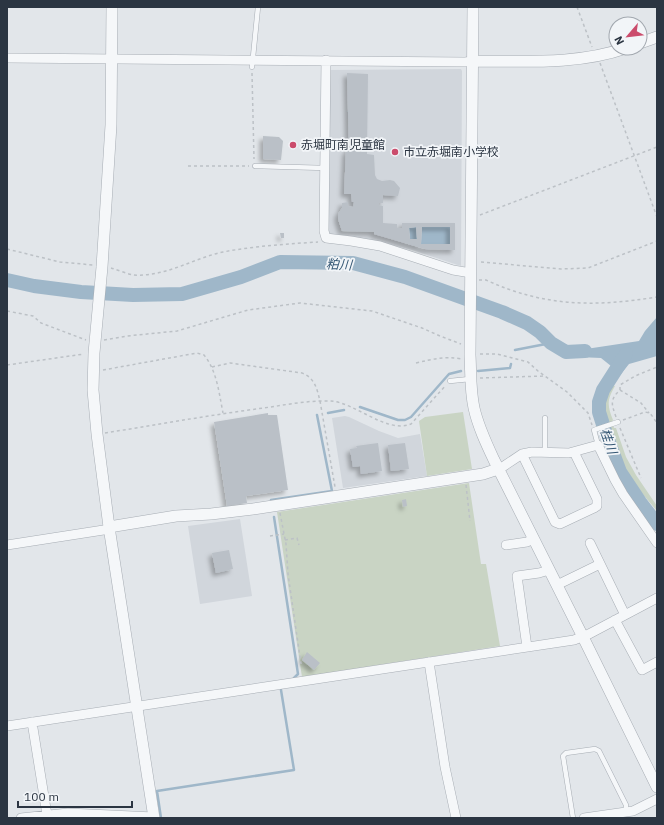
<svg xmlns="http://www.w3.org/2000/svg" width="664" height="825" font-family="'IBM Plex Sans','Noto Sans JP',sans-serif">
  <defs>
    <filter id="shadow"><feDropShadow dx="-3.5" dy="3.5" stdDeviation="2" flood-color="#0004"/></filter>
  </defs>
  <rect width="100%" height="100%" fill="#e2e6ea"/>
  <path fill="#d1d6dc" d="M461,69L462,71L461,266L412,250L380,242L331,236L327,232L329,70Z
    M345,416L349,417L379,431L398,438L420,434L427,476L343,488L332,418Z
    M240,519L252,596L200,604L188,526Z"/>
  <path fill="#c9d4c4" d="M611,385L615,386C607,400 607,405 613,420L612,422L614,428H616L626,457L636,475L657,506V511L641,492L625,468L606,422L601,401L604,392Z
    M463,412L472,469L427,476L419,421L425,417Z
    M469,483L481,564H486L500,646L302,677L277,512Z"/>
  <path fill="#9fb7c9" d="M416,227L417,239H410L409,228Z
    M422,227H450V244H421Z
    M657,317V356L629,364L621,374L601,358L578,357L566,352L639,341L645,331Z"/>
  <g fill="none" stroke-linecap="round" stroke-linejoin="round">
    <path stroke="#9fb7c9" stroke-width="2.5" d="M515,350L551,343
      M478,371L510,368L511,364
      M360,407L398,420H405L411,417L449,374L461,371
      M328,413L344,410
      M271,500L332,491L317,415
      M274,517L298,674L294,678
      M161,818L157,791L294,770L281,690"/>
    <path stroke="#9fb7c9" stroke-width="14" d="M7,280L34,286L81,292L133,295L182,294L241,277L280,262L353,263L405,277L502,312L527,323L540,332L551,343L566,352L585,351
      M626,354L603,390L599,402V412L607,437L620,472L640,502L657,524"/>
  </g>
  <path fill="#bac0c7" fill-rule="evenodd" filter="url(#shadow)" d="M347,73L368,74L367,154L374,155L375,175L377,179L382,181L390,180L394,181L400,188L398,196L383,195V203H379V205L383,206V223L397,224V228H402V223H455V250L425,249L374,234V232L342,231L338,219V214L342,208V203L348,202V206L353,207L354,202H352L351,194H344L346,150L349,151ZM416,227L417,239H410L409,228ZM422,227H450V244H421Z
    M263,136L279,137L283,141L281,160L263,159Z
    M280,233H284V238H281Z
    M268,413V415H277L288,490L246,496L247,503L227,506L214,422Z
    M378,443L382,471L361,474L360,466L353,467L350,449L357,448L356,446Z
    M405,443L409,469L391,471L388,445Z
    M406,499L407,506L403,507L402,500Z
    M229,550L233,569L216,573L212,553Z
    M307,652L320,663L314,670L302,660Z"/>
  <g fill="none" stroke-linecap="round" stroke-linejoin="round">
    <defs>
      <path id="service" d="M252,67L258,7
        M255,166L325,168
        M450,381L470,379
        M598,445L594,430L618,422
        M545,452V418
        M573,818L563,756L566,753L595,749L599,751L626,805V812"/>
      <path id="minor" d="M7,58L465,62L473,61
        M326,60L324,231L326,238L351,241L380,246L453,270L471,273
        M522,454L555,522L560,524L594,508L597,506V499L574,452
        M498,469L504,466L522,454L532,452L569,453L598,445L615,480L623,494L657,543
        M590,543L625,615
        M7,545L110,529
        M506,545L527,542L533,539
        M557,585L600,564
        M615,620L642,670L657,662
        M527,647L517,576L539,573L549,570
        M429,662L445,767L456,818
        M32,722L47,815
        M7,726L574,640L589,634L657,598
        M21,818L68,813L154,817
        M584,818L633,811L657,799"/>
      <path id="tertiary" d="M112,7L111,125L102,267L94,353L93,390L97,434L109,527L154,818
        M473,7L470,355C471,372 470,390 474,408C478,426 486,443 494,460L583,637L657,787
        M640,43L657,37
        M473,61C523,61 578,65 626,48
        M109,527L176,516L211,514L253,509L483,474L498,469"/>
    </defs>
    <use href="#service" stroke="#a7adb4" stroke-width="5.5"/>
    <use href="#minor" stroke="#a7adb4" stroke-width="10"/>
    <use href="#tertiary" stroke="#a7adb4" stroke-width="12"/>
    <path stroke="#bcc1c6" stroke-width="1.5" stroke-dasharray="3 3" stroke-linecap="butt" d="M577,7L592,47
      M600,63L657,217
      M252,73L254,159
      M188,166H249
      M480,215L657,147
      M7,249L60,262L93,265
      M481,262L561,269L588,268L657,241
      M111,268C118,270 127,274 134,275C166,277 194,258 223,252C255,246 286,244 318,242
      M479,280H486C545,307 594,307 657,297
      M7,311L33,316L41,323L86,340
      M104,340L127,336L177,331L248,310L300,303L372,311L422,328L440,336L461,344
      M480,354H497L528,362L538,371L567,392L588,413L592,425
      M416,363C433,359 444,356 462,359
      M7,365L84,354
      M212,367L230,363L302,373C315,378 317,389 320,401L335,487
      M103,370L197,353L204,355C217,371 219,393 223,413
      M480,378L544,376
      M620,390L641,403L649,413
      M616,417C612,405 609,400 620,390V385L635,376L657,367
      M623,420L645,412L650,413L657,423
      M620,428L641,478
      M105,433C155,425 205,416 256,409C281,406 306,400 331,401C356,403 387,434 411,424L446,385
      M466,485L470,521
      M280,513L286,544L288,574L301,664
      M270,536L284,534
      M285,540L297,538L299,545"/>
    <use href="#service" stroke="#f5f7f9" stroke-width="4.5"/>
    <use href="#minor" stroke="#f5f7f9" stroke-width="9"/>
    <use href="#tertiary" stroke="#f5f7f9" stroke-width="11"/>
  </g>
  <g fill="#cb4c6c" stroke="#f2f5f8" stroke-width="1.5">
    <circle cx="293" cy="145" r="4"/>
    <circle cx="395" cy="152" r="4"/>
  </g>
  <g text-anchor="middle" stroke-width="3.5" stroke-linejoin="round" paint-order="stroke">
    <g font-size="12" fill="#2b3542" stroke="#f2f5f8" text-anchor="start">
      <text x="301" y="149">赤堀町南児童館</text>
      <text x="403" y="156">市立赤堀南小学校</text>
    </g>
    <g font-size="13" font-style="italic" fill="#365875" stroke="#f2f5f8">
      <text transform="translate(339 264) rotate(3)" y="5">粕川</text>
      <text transform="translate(609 441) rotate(71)" y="5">桂川</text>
    </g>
  </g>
  <rect width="664" height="825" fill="none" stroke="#2b3542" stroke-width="16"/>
  <g transform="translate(628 36) rotate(242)"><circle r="19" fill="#f2f5f8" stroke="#a2a8af"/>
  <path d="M0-3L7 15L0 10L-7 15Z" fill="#cb4c6c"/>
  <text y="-6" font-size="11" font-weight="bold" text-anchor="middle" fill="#2b3542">N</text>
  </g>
  <path d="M18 801v6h114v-6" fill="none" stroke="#2b3542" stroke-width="2"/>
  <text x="24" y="801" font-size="12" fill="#2b3542" stroke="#f2f5f8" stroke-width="3" paint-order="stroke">100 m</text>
</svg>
